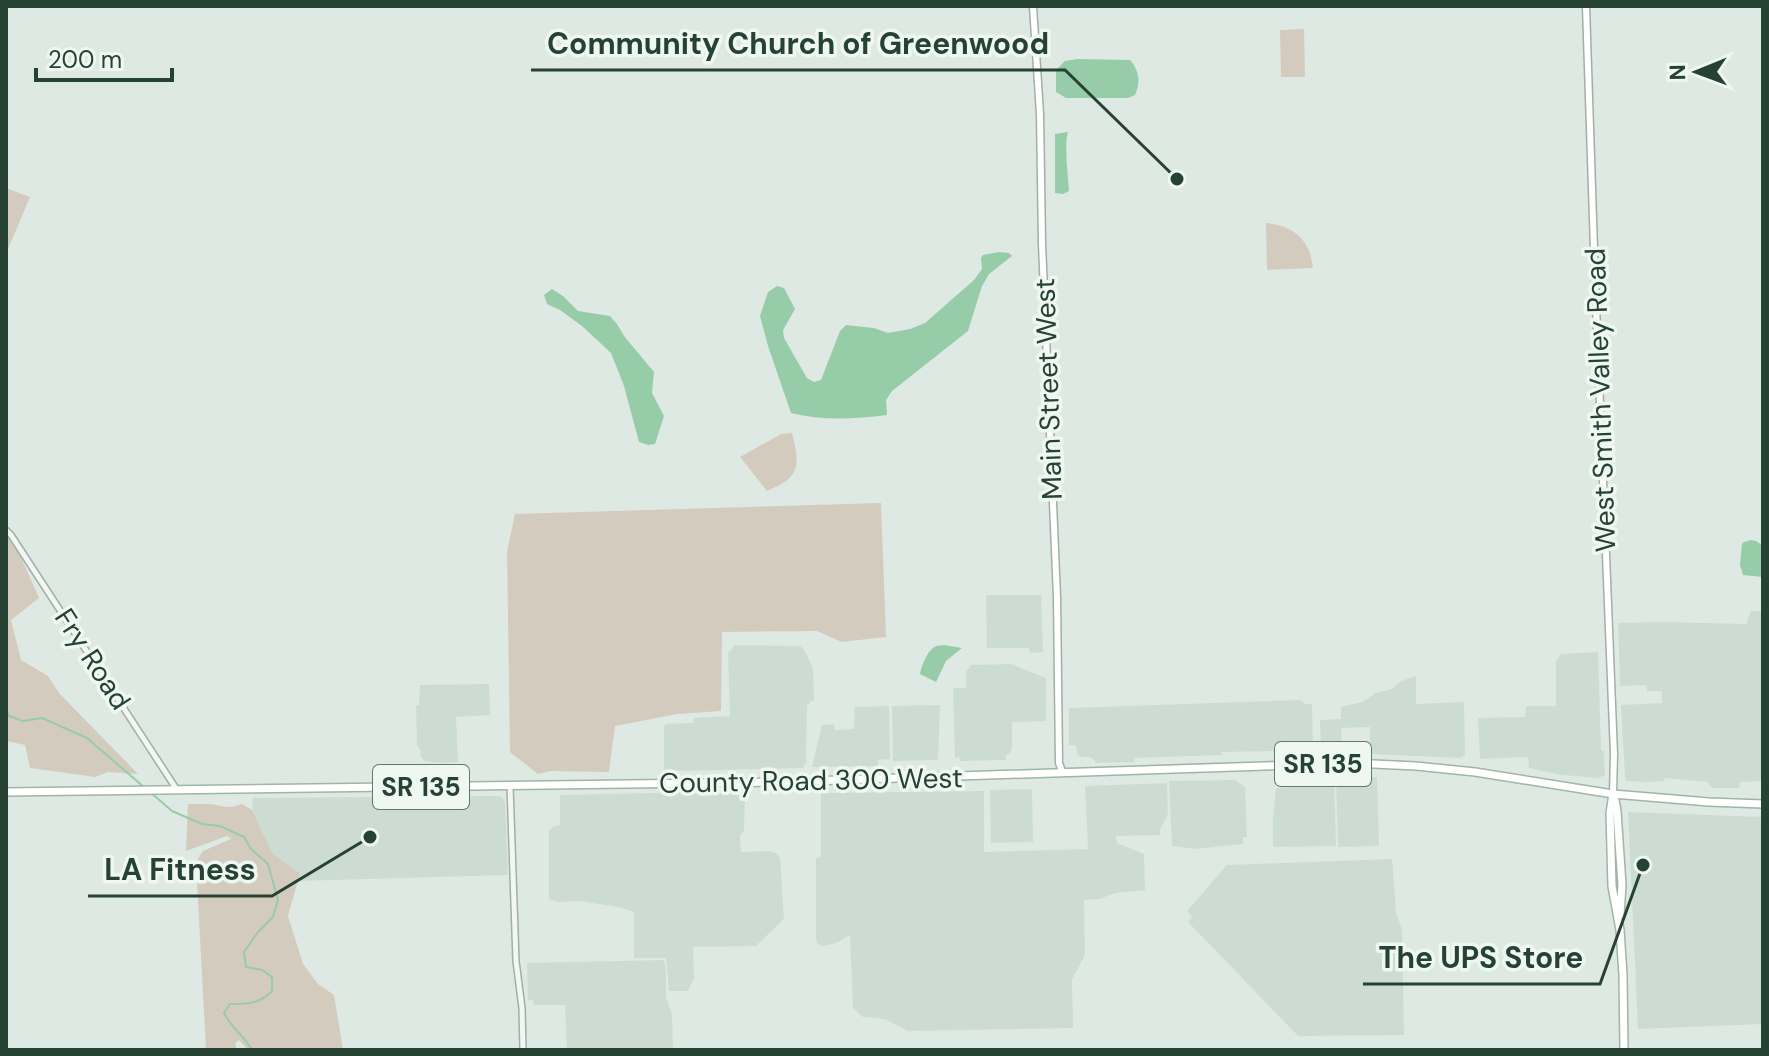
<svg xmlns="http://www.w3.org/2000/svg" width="1769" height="1056" font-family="'DM Sans',sans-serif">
  <rect width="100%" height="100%" fill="#dfe9e3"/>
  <path fill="#cddcd2" d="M986,595H1041L1043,652L1030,653L1029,648H987Z
    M1751,611H1763V781L1740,782L1739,788H1712L1708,782L1665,778L1664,781L1646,782L1627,781L1625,778L1621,705L1662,703V691H1647L1646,685L1620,686L1618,623L1662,622L1746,624Z
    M735,645L800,646L804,650L813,668L814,700L807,705L806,761L803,768L672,771L664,770V726L667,724L693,723L694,718L730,716L728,653Z
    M1598,652L1601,750L1604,751L1605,775L1599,778L1562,775L1529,768L1528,757L1480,759L1478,718L1525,717L1526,706H1556V661L1561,654Z
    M1011,664L1046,678V721L1012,722V747L1011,752L1006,755V760L960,761L959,757L955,758L953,688H966V672L971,665Z
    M1416,676V704L1464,702L1465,755L1461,758L1370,754V727L1341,728L1342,753L1331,754V748H1321L1320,720L1341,719V707L1362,702L1376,693L1392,689L1401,681Z
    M489,684L490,715L456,717L458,762L442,763L424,761L420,755L421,751L417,745L416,705H419L420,685Z
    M1300,700L1306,704H1312L1313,750L1222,752V755L1135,758L1134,762L1095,763V760L1090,757H1080L1077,753L1076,746L1069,745V708Z
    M940,705L938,760L893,761L892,706Z
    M889,706L890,759L878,760V766L812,767L822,725L834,724L835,730L854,729L855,707Z
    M1334,774L1336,846L1273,847V818L1276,788L1313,786L1314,775Z
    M1336,777H1377L1379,846L1338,847Z
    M1235,780L1245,787L1247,837H1243V844L1195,849L1172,846L1169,781Z
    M1167,783L1168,814L1160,829V835L1116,836L1117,843L1144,854L1145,890L1115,893L1100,899L1084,900L1085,955L1072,979L1073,1028L908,1031L885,1019L863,1017L853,1008L850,935L836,943L822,946L817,943L816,939V858L821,857V793L984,791V852L1088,849L1085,786Z
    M1032,789L1033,842L991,843L990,790Z
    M745,791L744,831L740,835L741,852L768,851L776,853L780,858L784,919L756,946L693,947L694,978L688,991H669L666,958H634V912L618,907L579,901L557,902L549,899V831L554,826L560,825V795Z
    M496,796L502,797L505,802L508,875L298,881L300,873L273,854L252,810L253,798Z
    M1628,812L1763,817V1024L1638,1029Z
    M1392,859L1396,912L1402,930L1404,1035L1298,1036L1188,922L1192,917L1187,911L1227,865Z
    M664,960L666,971V997L672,1014L673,1050H567L565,1005H534L533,1000H528L527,963Z"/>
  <path fill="#d4cbbf" d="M1304,29L1305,77H1281L1280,30Z
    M6,188L30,197L6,254Z
    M1266,223C1295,226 1310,240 1313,268L1267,270Z
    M792,433C800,466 801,477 767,491L740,457L781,434Z
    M881,503L886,637L842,642L817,631L722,632L721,711L677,714L615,726L609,772L550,771L538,774L510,752L507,552L515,514Z
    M6,534L19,553L39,598L11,620L21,660L48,676L59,693L138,774L108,772L95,777L30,768L25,745L6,741Z
    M188,804C195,804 202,804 209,804C224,805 225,810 242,804L252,810L273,854L300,873L288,916L303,964L318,984L334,995L343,1050H248L239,1040L235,1043L237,1050H206L196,862L203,851L231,839L227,836L186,851Z"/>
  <path fill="#97cca8" d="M1077,59L1130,60C1139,70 1141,82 1135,95L1128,98H1066L1056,92V70L1065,61Z
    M1068,132C1064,144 1068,175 1069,191L1063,194L1055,193V134Z
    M999,252L1009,253L1012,256L989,274L982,286L968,331L892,391L886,400L887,415C855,419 823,421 791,413L768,346L760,316L768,292L777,286L784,288L795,309L783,330L784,338L807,378L814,382L821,380L840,331L846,325L874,328L888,333L910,329L925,323L974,280L982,269L981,258L983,255Z
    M552,289L563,296L578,311L610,316L617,324L624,336L654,372L652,393L664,416L655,444L648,445L639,442L624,386L611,353L582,326L560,310L547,304L544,295Z
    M1751,540L1756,541L1763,546V577L1743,575L1740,565L1742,544L1744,542Z
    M944,645L962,648L946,661L936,682L920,674C921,667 927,652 933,648C936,645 940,646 944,645Z"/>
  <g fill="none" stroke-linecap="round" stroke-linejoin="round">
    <path stroke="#97cca8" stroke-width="2" d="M6,710L9,716L23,721L42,718L87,738L145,788
      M150,792L172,811L202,824L220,826L244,837L251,849L268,864L278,900L273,917L258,932L244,952L246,967L262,970L272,977V991C260,1004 247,1004 230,1004L224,1013C231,1027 244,1036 252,1050"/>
    <defs>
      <path id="tertiary" d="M6,530L11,535L177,790
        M510,786L516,961L522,1008L523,1050"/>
      <path id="secondary" d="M1033,6L1040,114L1042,244L1057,597L1059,763L1062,771
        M1586,6L1595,280L1614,754L1613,794"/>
      <path id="primary" d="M6,792L780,782L1352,763L1416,766L1475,772L1613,794L1709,802L1763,804
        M1613,794L1610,813L1612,886L1620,930L1623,975L1624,1050
        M1615,800L1617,811L1622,885L1620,915"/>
    </defs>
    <use href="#tertiary" stroke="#a0b0a7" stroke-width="8"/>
    <use href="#secondary" stroke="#a0b0a7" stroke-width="9"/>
    <use href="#primary" stroke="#9db6a7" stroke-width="10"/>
    <use href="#tertiary" stroke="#f2f7f4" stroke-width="5"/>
    <use href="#secondary" stroke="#fff" stroke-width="6"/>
    <use href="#primary" stroke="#fff" stroke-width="7"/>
  </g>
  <g text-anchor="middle" stroke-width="7" stroke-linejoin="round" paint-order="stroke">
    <g fill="#eef7f2" stroke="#62786c" stroke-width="2">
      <rect x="1275" y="742" width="96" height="44" rx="6"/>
      <rect x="373" y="765" width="96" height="44" rx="6"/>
    </g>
    <g font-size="26" font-weight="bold" fill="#264232">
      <text x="1323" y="773">SR 135</text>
      <text x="421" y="796">SR 135</text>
    </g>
    <g font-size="28" fill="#264232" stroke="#eef7f2">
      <text transform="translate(1048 389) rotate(-92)" y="10">Main Street West</text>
      <text transform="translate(1600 400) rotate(-92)" y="10">West Smith Valley Road</text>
      <text transform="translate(93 659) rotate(57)" y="10">Fry Road</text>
      <text transform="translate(811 780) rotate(-1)" y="10">County Road 300 West</text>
    </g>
  </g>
  <path fill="none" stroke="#264232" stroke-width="3" d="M1177 179L1065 70H531M370 837L272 896H88M1643 865L1600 984H1363"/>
  <g fill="#264232" stroke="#eef7f2" stroke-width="3">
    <circle cx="1177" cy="179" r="8"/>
    <circle cx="370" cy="837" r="8"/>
    <circle cx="1643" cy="865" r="8"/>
  </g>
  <g font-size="30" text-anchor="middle" font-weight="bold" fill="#264232" stroke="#eef7f2" stroke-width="7" stroke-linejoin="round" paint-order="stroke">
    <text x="798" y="54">Community Church of Greenwood</text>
    <text x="180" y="880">LA Fitness</text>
    <text x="1481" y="968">The UPS Store</text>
  </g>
  <rect width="1769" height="1056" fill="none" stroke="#264232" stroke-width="16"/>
  <g transform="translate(1697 72) rotate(269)" stroke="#eef7f2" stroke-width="6" paint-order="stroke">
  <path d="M0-6L14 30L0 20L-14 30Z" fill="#264232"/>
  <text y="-12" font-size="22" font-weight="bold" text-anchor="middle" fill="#264232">N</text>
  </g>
  <path d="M36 68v12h136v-12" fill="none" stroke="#264232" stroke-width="4"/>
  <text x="48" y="68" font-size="24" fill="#264232" stroke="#eef7f2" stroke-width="6" paint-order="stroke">200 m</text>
</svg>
